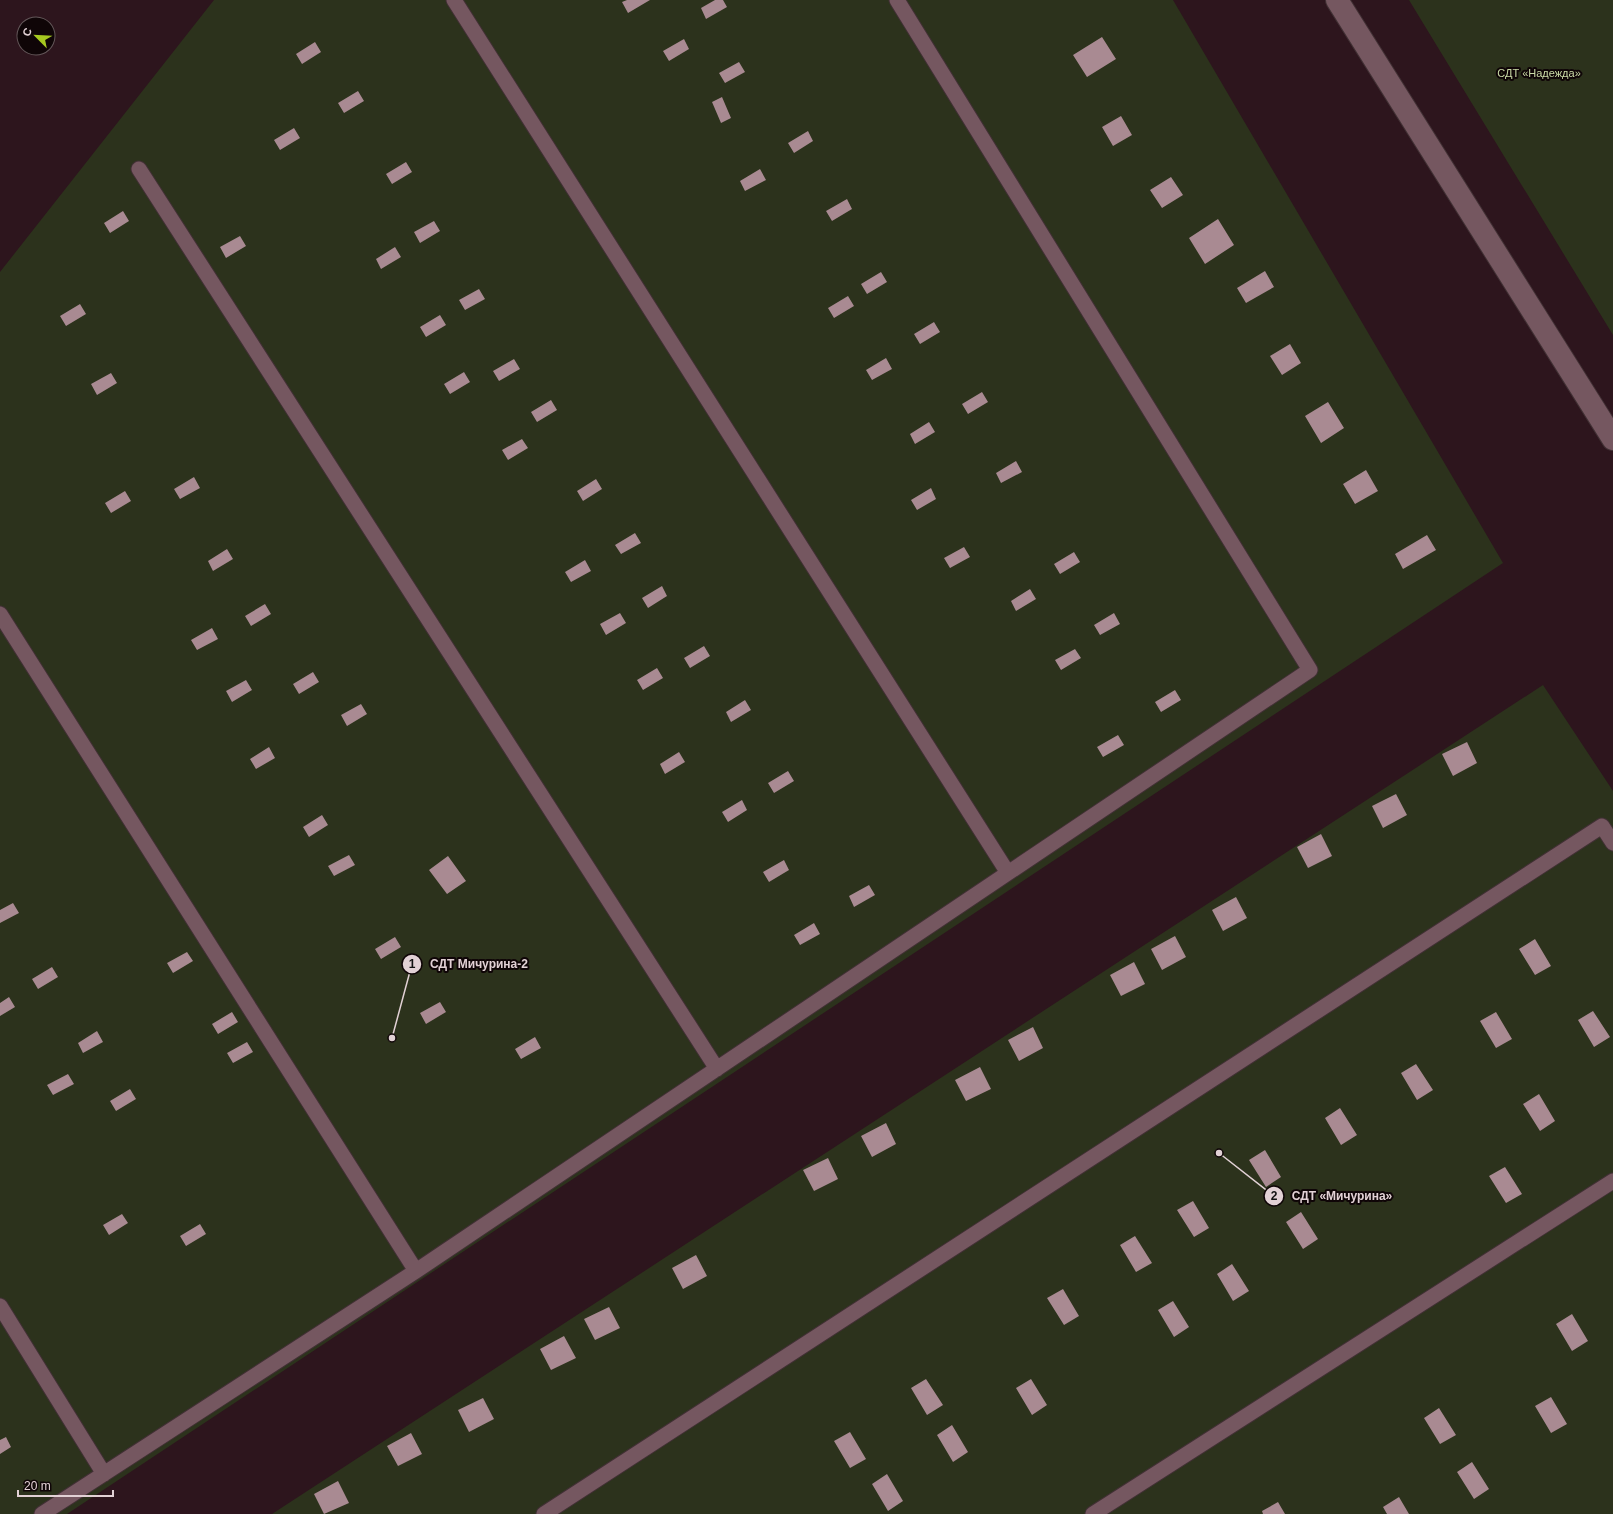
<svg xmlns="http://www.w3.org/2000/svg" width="1613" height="1514" font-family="Arial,sans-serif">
  <rect width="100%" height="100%" fill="#2d151d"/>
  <path fill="#2c321c" d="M214,0H1173L1503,563L67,1514H0V272Z
    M1409,0H1613V335Z
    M1543,685L1613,791V1514H272Z"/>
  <path fill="#a98a92" d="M627,0H650L628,13L622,2Z
    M715,0H723L727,7L706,19L701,8Z
    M1102,37L1116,59L1087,77L1073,55Z
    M684,39L689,49L669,61L663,51Z
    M315,42L321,52L302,64L296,54Z
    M739,62L745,72L725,83L719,73Z
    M358,91L364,101L344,113L338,103Z
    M722,97L731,118L721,123L712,102Z
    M1121,116L1132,135L1113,146L1102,127Z
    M294,128L300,138L280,150L274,140Z
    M808,131L813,141L794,153L788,143Z
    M406,162L412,172L392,184L386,174Z
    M760,169L766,180L745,191L740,181Z
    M1171,177L1183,195L1162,208L1150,190Z
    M847,199L852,209L832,221L826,211Z
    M123,211L129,221L110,233L104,223Z
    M1218,219L1234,245L1205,264L1189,238Z
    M434,221L440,231L420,243L414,232Z
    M240,236L246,246L226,258L220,247Z
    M395,247L401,257L381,269L376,259Z
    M1265,271L1274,287L1246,303L1237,288Z
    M881,272L887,282L867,294L861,284Z
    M479,289L485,299L465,310L459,300Z
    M848,296L854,306L834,318L828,308Z
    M80,304L86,314L66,326L60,316Z
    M440,315L446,325L426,337L420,327Z
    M934,322L940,332L920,344L914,334Z
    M1290,344L1301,363L1282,375L1270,356Z
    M886,358L892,369L872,380L866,370Z
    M514,359L520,369L499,381L493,371Z
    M464,372L470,382L450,394L444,384Z
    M111,373L117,383L97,395L91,384Z
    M982,392L988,402L968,414L962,404Z
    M551,400L557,410L537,422L531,412Z
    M1328,402L1344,428L1321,443L1305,416Z
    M929,422L935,432L915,444L910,434Z
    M522,439L528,448L508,460L502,450Z
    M1016,461L1022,472L1001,483L996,473Z
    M1366,470L1378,491L1355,504L1343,484Z
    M194,477L200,488L180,499L174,489Z
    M596,479L602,489L583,501L577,491Z
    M931,488L936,499L917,510L911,500Z
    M125,491L131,501L111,513L105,503Z
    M635,533L641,543L621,554L615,545Z
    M1427,535L1436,550L1403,569L1395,554Z
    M964,547L970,557L950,568L944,558Z
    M227,549L233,559L213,571L208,561Z
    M1074,552L1080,562L1060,574L1054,564Z
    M585,560L591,571L571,582L565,572Z
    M662,586L667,596L648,608L642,598Z
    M1030,589L1036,599L1016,611L1011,601Z
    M265,604L271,614L251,626L245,616Z
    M620,613L626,623L606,635L600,624Z
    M1114,613L1120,624L1100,635L1094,625Z
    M212,628L218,639L197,650L191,640Z
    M704,646L710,656L690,668L684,658Z
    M1075,649L1081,658L1061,670L1055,660Z
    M657,668L663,678L643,690L637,680Z
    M313,672L319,682L299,694L293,684Z
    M246,680L252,690L232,702L226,691Z
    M1175,690L1181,700L1161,712L1155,702Z
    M745,700L751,710L731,722L726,712Z
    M361,704L367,714L347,726L341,715Z
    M1118,735L1124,745L1103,757L1097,747Z
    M1467,742L1477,763L1453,776L1442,754Z
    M269,747L275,758L256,769L250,759Z
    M679,752L685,762L665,774L660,764Z
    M788,771L794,781L774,793L768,783Z
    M1396,794L1407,815L1383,828L1372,806Z
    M742,800L747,810L728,822L722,812Z
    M322,815L328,825L309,837L303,827Z
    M1321,834L1332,856L1308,868L1297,847Z
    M349,855L355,865L334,876L328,866Z
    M448,856L466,881L447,894L429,870Z
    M784,860L789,870L769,882L763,872Z
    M869,885L875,895L854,907L849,896Z
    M1236,897L1247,918L1223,931L1212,910Z
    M13,903L19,913L0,923V910Z
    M814,923L820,934L800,945L794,935Z
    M1175,936L1186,957L1162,970L1151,949Z
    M395,937L401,947L381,959L375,949Z
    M1535,939L1551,966L1535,975L1519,949Z
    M187,952L193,961L173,973L167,963Z
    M1134,962L1145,984L1121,996L1110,975Z
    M52,967L58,977L38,989L32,979Z
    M9,997L15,1007L0,1016V1003Z
    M440,1002L446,1012L426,1024L420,1013Z
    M1593,1011L1610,1037L1594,1047L1578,1020Z
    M232,1012L238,1022L218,1034L212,1024Z
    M1496,1012L1512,1039L1496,1048L1480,1021Z
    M1033,1027L1043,1048L1019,1061L1008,1040Z
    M97,1031L103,1042L83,1053L78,1043Z
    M535,1037L541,1048L521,1059L515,1049Z
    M247,1042L253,1052L233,1063L227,1053Z
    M1416,1064L1433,1090L1417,1100L1401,1073Z
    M980,1067L991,1089L966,1101L955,1080Z
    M68,1074L74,1084L53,1095L47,1085Z
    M130,1089L136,1099L116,1111L110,1101Z
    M1539,1094L1555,1121L1540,1131L1523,1104Z
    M1340,1108L1357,1135L1341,1145L1325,1118Z
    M886,1123L896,1144L872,1157L861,1136Z
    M1265,1150L1281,1177L1266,1187L1249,1160Z
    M828,1158L838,1179L814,1191L803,1170Z
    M1505,1167L1522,1194L1506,1203L1489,1176Z
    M1193,1201L1209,1228L1194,1237L1177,1210Z
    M1301,1212L1318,1239L1303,1249L1286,1222Z
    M122,1214L128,1223L109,1235L103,1225Z
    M200,1224L206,1234L186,1246L180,1236Z
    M1135,1236L1152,1263L1136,1272L1120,1245Z
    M696,1255L707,1276L683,1289L672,1268Z
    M1232,1264L1249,1291L1233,1301L1217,1274Z
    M1063,1289L1079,1316L1064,1325L1047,1298Z
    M1173,1301L1189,1327L1174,1337L1158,1310Z
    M609,1307L620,1328L595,1340L584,1319Z
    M1572,1314L1588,1341L1572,1351L1556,1324Z
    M564,1336L576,1358L551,1370L540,1349Z
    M926,1379L943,1405L927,1415L911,1388Z
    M1031,1379L1047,1405L1032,1415L1016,1388Z
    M1551,1397L1567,1424L1551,1433L1535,1406Z
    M483,1398L494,1419L469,1432L458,1410Z
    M1439,1408L1456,1435L1440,1444L1424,1418Z
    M952,1425L968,1452L953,1462L937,1435Z
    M850,1432L866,1459L850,1468L834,1441Z
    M411,1433L422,1454L398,1466L387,1446Z
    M6,1437L11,1447L0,1454V1440Z
    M1472,1462L1489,1489L1474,1499L1457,1472Z
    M887,1474L903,1501L888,1511L872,1484Z
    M338,1481L349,1503L324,1514L314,1494Z
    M1399,1497L1409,1514H1387L1383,1507Z
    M1278,1502L1285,1514H1263L1262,1511Z"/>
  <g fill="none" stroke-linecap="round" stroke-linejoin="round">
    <defs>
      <path id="lane" d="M454,0L1008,873
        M139,169L717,1069
        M0,614L416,1271
        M0,1306L104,1474
        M42,1514L416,1271L1310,670L897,0
        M544,1514L1602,826L1613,843
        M1093,1514L1613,1181"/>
      <path id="secondary" d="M1337,0L1613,439"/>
    </defs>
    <use href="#lane" stroke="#413034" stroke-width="17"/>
    <use href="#secondary" stroke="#413034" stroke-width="24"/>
    <use href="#lane" stroke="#755760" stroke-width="15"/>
    <use href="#secondary" stroke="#755760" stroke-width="22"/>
  </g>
  <g text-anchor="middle" stroke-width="4" stroke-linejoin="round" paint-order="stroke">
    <g font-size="11" fill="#cbdba7" stroke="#0f0507">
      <text x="1539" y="77">СДТ «Надежда»</text>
    </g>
  </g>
  <path fill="none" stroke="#e2d1d5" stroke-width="1.5" d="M392 1038L412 964M1219 1153L1274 1196"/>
  <g fill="#e2d1d5" stroke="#0f0507" stroke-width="1.5">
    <circle cx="392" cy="1038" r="4"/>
    <circle cx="1219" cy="1153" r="4"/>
    <circle cx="412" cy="964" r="10"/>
    <circle cx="1274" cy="1196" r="10"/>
  </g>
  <g font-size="12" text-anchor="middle" font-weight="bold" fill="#111">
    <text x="412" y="968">1</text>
    <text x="1274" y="1200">2</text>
  </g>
  <g font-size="12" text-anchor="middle" font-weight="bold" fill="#e2d1d5" stroke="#0f0507" stroke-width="4" stroke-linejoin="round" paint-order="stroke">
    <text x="479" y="968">СДТ Мичурина-2</text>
    <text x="1342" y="1200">СДТ «Мичурина»</text>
  </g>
  <g transform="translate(36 36) rotate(294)"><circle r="19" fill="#0f0507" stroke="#635759"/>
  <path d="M0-3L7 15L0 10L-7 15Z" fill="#a6c820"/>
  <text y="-6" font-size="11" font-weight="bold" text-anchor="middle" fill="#e2d1d5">С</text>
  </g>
  <path d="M18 1490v6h95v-6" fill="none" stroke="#e2d1d5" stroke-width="2"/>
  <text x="24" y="1490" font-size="12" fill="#e2d1d5" stroke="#0f0507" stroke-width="3" paint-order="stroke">20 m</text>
</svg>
